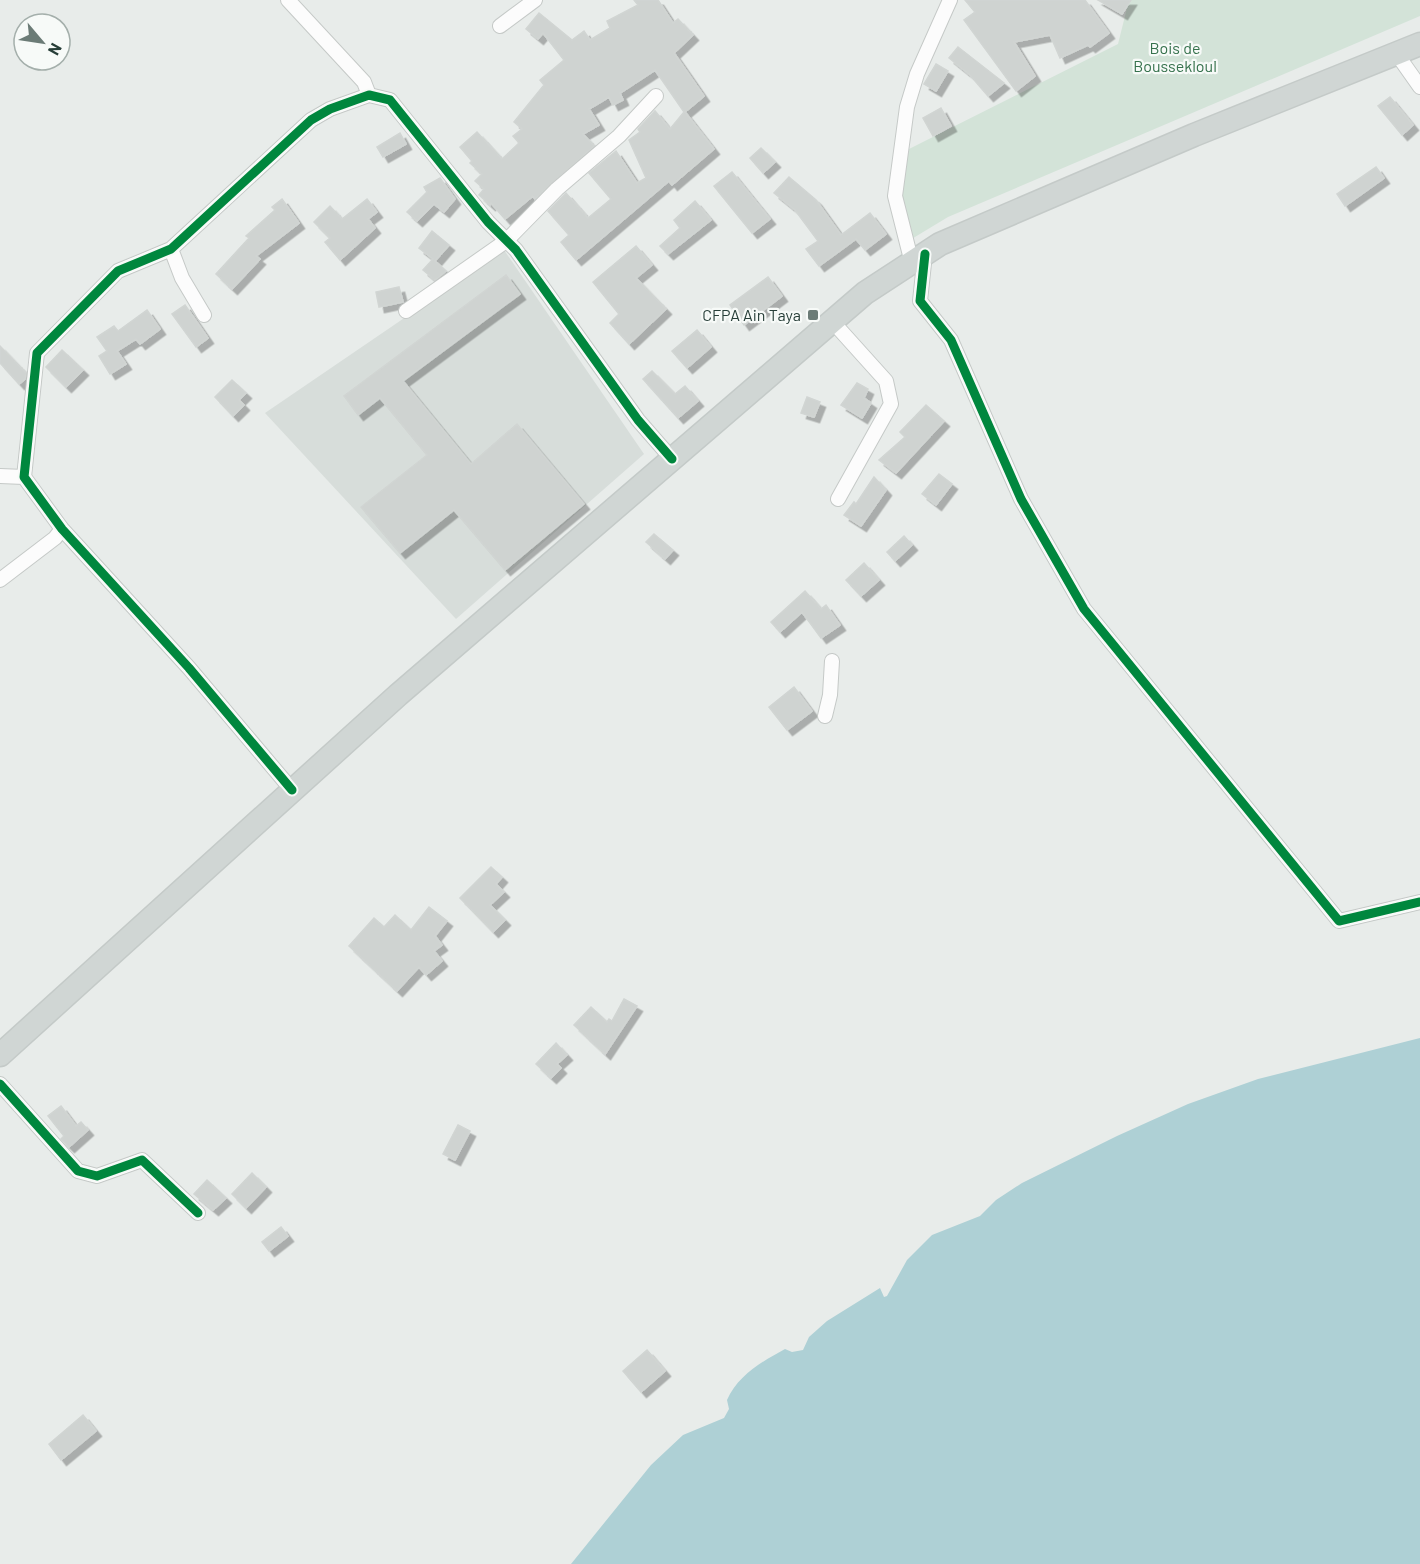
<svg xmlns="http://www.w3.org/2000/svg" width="1420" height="1564" font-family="Barlow,sans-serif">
  <defs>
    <filter id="shadow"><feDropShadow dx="5.5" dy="5.5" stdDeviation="0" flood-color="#0004"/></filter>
  </defs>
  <rect width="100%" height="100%" fill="#e8ecea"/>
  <path fill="#d7ddda" d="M504,250L644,454L456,619L265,413Z"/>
  <path fill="#d3e3d8" d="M1129,0H1420V16L948,217L905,243L899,206L909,149L1118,44Z"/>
  <path fill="#aed0d5" d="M1420,1038V1564H571L651,1465L683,1435L724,1418L729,1409L727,1400C738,1375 763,1361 785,1349L792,1352L803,1350L809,1337L827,1321L880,1288L884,1297L887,1296L907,1260L932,1235L980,1216L996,1200L1022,1183L1117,1136L1188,1104L1258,1079Z"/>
  <path fill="#cfd3d1" stroke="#d1d5d3" stroke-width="1.5" filter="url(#shadow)" d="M634,0H658L673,23L678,19L693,35L674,53L704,96L685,112L714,149L672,185L669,181L576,260L561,242L569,235L548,211L566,193L588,218L611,199L589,173L616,151L637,183L646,178L629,140L640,132L638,129L655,111L670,129L684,112L655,70L620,93L623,100L613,105L609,97L589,109L599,125L583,134L594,146L535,199L533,196L505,219L491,203L490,205L479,195L484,189L475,181L482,174L470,163L472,161L460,147L477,132L502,159L519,143L513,136L522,129L514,122L544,85L540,80L564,60L543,33L538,39L526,29L539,13L572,40L584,31L590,40L610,28L607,21L638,5Z
    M965,0H1085L1109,33L1090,47L1088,45L1060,58L1050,35L1014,42L1035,76L1016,91L964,20L975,12Z
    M1098,0H1131L1122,14Z
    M958,47L1004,83L988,96L970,75L949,58Z
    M936,64L948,71L936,91L924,84Z
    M1390,97L1413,125L1402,135L1378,106Z
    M941,108L951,126L933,136L923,118Z
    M400,133L406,144L383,157L377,147Z
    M761,148L775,162L763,173L750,158Z
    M1376,167L1384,178L1345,206L1337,194Z
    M732,172L770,219L752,233L714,186Z
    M789,177L816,200L841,235L870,213L886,234L865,250L856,239L819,266L806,249L818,241L795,210L774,193Z
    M440,178L455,199L444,212L434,204L417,221L407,212L427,192L424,187Z
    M282,199L299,223L256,256L260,259L232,289L216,274L249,238L246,236L275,210L272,207Z
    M367,199L377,212L368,219L375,228L340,260L325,242L330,238L314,222L330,206L342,219Z
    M695,201L711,220L668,254L660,246L680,228L674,220Z
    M432,231L449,245L435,261L446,271L435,280L423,270L433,259L419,248Z
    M636,246L652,265L636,278L666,309L629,344L610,323L619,314L593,282Z
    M506,275L520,294L403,381L471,464L517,424L584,504L505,570L454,510L400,553L361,507L427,455L380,398L358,415L344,396Z
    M768,277L782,296L744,325L730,305Z
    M399,287L403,302L379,307L376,292Z
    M185,305L208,338L196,347L172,314Z
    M147,310L160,329L140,344L136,339L117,351L126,364L110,374L99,356L107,351L97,337L114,326L118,331Z
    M697,330L711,347L687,368L672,351Z
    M0,346L26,373L25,379L19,384L0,363Z
    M62,350L83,370L66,387L46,367Z
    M652,371L675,394L685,386L698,401L678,418L643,379Z
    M232,380L246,393L239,400L244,405L233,416L215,397Z
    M857,383L868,389L864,398L871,403L862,418L841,405Z
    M807,397L820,402L814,417L801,413Z
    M926,405L944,421L896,473L879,460L905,437L900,432Z
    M939,474L952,484L936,505L922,494Z
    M874,477L886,490L861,526L844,515L854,502L856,504Z
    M654,534L673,550L665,559L646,542Z
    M904,536L912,545L895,561L887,552Z
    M864,563L879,580L861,596L846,580Z
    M805,591L821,609L826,605L840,625L821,638L802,612L780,632L771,622Z
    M794,687L812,711L787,730L769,707Z
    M491,867L502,877L496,884L504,892L490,905L505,920L493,932L460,898Z
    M429,907L447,921L435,936L442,945L434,951L442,961L426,975L419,967L397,991L349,946L374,918L384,927L395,915L411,930Z
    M624,999L637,1006L605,1054L574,1025L591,1007L607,1022L609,1019L612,1021Z
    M556,1043L567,1055L557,1064L561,1068L551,1078L536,1064Z
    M61,1106L76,1126L81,1122L88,1130L69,1147L61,1139L64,1136L48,1116Z
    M458,1125L470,1131L455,1160L443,1154Z
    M252,1173L266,1187L246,1208L232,1194Z
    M207,1180L226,1198L213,1210L194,1194Z
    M281,1227L288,1236L269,1251L262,1242Z
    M647,1350L665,1371L641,1392L623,1371Z
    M83,1415L96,1431L61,1460L49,1444Z"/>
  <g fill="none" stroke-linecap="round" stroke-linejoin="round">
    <defs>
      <path id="minor" d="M288,0L364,82L369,95
        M500,26L535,0
        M1396,53L1420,87
        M171,249L182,278L204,315
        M925,254L920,301L951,340L1021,499L1084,609L1339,921L1420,902
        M912,263L895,196L907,107L917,74L950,0
        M406,311L506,241L557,189L619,136L656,96
        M832,321L886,381L891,404L838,499
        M0,476L24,477
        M0,580L55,538L62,529
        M825,716L830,695L832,661
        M292,790L189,668L62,529L24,477L37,353L118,271L171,249L311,120L330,109L369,95L390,100L488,222L516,250L638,420L672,459
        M0,1084L78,1171L97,1176L142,1160L198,1213"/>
      <path id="primary" d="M0,1055L398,695L865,293L940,244L1194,135L1420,44"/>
    </defs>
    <use href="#minor" stroke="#c5c9c7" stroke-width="16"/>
    <use href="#primary" stroke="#c4cac8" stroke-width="25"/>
    <use href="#minor" stroke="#fcfcfc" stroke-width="14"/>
    <use href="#primary" stroke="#d0d6d4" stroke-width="22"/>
    <defs>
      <path id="cycleway" d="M925,254L920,301L951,340L1021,499L1084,609L1339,921L1420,902
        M292,790L189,668L62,529L24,477L37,353L118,271L171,249L311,120L330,109L369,95L390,100L488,222L516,250L638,420L672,459
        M0,1084L78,1171L97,1176L142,1160L198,1213"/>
    </defs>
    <use href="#cycleway" stroke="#f7faf8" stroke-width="13"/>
    <use href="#cycleway" stroke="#00873e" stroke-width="9"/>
  </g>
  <rect fill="#6b7b76" stroke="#f7faf8" stroke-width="2" x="807" y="309" width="12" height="12" rx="3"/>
  <g text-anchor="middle" stroke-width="4.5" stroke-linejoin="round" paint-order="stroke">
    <g font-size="16" fill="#35714c" stroke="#f7faf8">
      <text x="1175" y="54">Bois de<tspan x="1175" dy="18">Boussekloul</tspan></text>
    </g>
    <g font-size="16" fill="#273e38" stroke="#f7faf8" text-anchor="end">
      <text x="801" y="321">CFPA Ain Taya</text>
    </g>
  </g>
  <g transform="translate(42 42) rotate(119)"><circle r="28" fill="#f7faf8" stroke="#a4afab" stroke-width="1.5"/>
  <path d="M0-4.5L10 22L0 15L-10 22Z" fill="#6b7b76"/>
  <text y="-9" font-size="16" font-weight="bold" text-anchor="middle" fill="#273e38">N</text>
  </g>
</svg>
